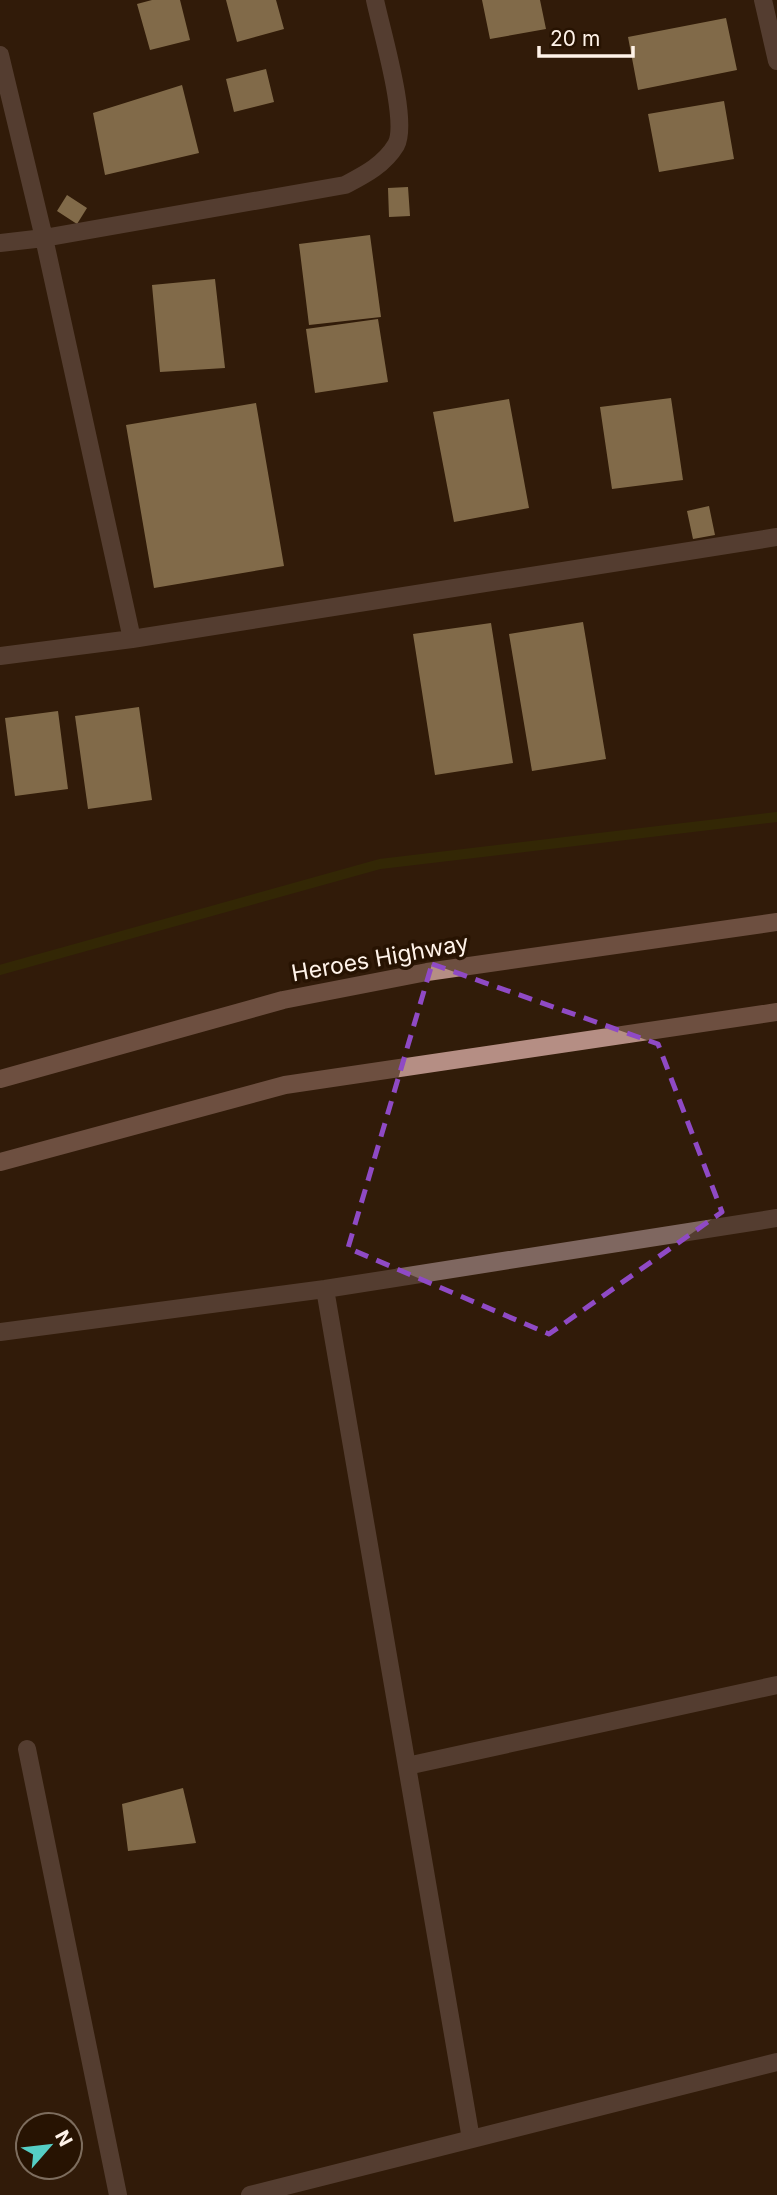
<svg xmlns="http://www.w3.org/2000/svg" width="777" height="2195" font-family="Inter,sans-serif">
  <rect width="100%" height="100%" fill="#311c09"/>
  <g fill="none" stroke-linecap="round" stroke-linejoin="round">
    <path stroke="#353700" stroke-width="10" d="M0,970L380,864L777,817"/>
  </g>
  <path fill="#e3cb97" d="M152,0H180L190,40L150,50L137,4Z
    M226,0H276L284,29L237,42Z
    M482,0H540L546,29L490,39Z
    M726,18L737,70L638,90L628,37Z
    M266,69L274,102L234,112L226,79Z
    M182,85L199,153L105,175L93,113Z
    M724,101L734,159L659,172L648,114Z
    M408,187L410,216L389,217L388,188Z
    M67,195L87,208L77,224L57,211Z
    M370,235L381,317L309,325L299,244Z
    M215,279L225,368L160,372L152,285Z
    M378,319L388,382L315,393L306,329Z
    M671,398L683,480L612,489L600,407Z
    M509,399L529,508L454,522L433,412Z
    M256,403L284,566L154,588L126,425Z
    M709,506L715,535L693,539L687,511Z
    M583,622L606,759L532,771L509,634Z
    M491,623L513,763L435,775L413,634Z
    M139,707L152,800L88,809L75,716Z
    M58,711L68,789L15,796L5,718Z
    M183,1788L196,1843L128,1851L122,1804Z"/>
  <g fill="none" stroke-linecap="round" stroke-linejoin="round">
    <path stroke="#7f6760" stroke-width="18" d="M763,0L777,61
      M0,55L44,238L132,639
      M0,243L44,238L345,185C364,175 384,165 396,145C409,122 381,29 375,0
      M0,656L132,639L777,537
      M325,1289L471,2139
      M0,1332L325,1289L777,1218
      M27,1749L118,2195
      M407,1766L777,1685
      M250,2195L777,2062"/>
    <path stroke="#b58e84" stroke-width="18" d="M0,1079L283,1000L427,972L777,922
      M0,1162L285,1085L777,1012"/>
  </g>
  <path d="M0 0H777V2195H0ZM432,964L658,1044L722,1212L549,1334L348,1248Z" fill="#311c09" fill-opacity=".55" fill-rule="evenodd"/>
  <path fill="none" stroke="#8f4ac5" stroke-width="5" stroke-dasharray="14 9" stroke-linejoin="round" d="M432,964L658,1044L722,1212L549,1334L348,1248Z"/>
  <g text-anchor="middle" stroke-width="7" stroke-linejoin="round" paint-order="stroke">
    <g font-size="23" fill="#fff3e9" stroke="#271302">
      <text transform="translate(380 958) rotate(-10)" y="8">Heroes Highway</text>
    </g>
  </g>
  <g transform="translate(49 2146) rotate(62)"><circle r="33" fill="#271302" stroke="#7d6d5e" stroke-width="2"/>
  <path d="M0-5L12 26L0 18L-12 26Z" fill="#55cec5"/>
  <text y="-10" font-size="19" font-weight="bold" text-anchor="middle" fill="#fff3e9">N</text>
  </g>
  <path d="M539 46v10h94v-10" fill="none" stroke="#fff3e9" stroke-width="3.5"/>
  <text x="550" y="46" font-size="21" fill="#fff3e9" stroke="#271302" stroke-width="5" paint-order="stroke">20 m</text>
</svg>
